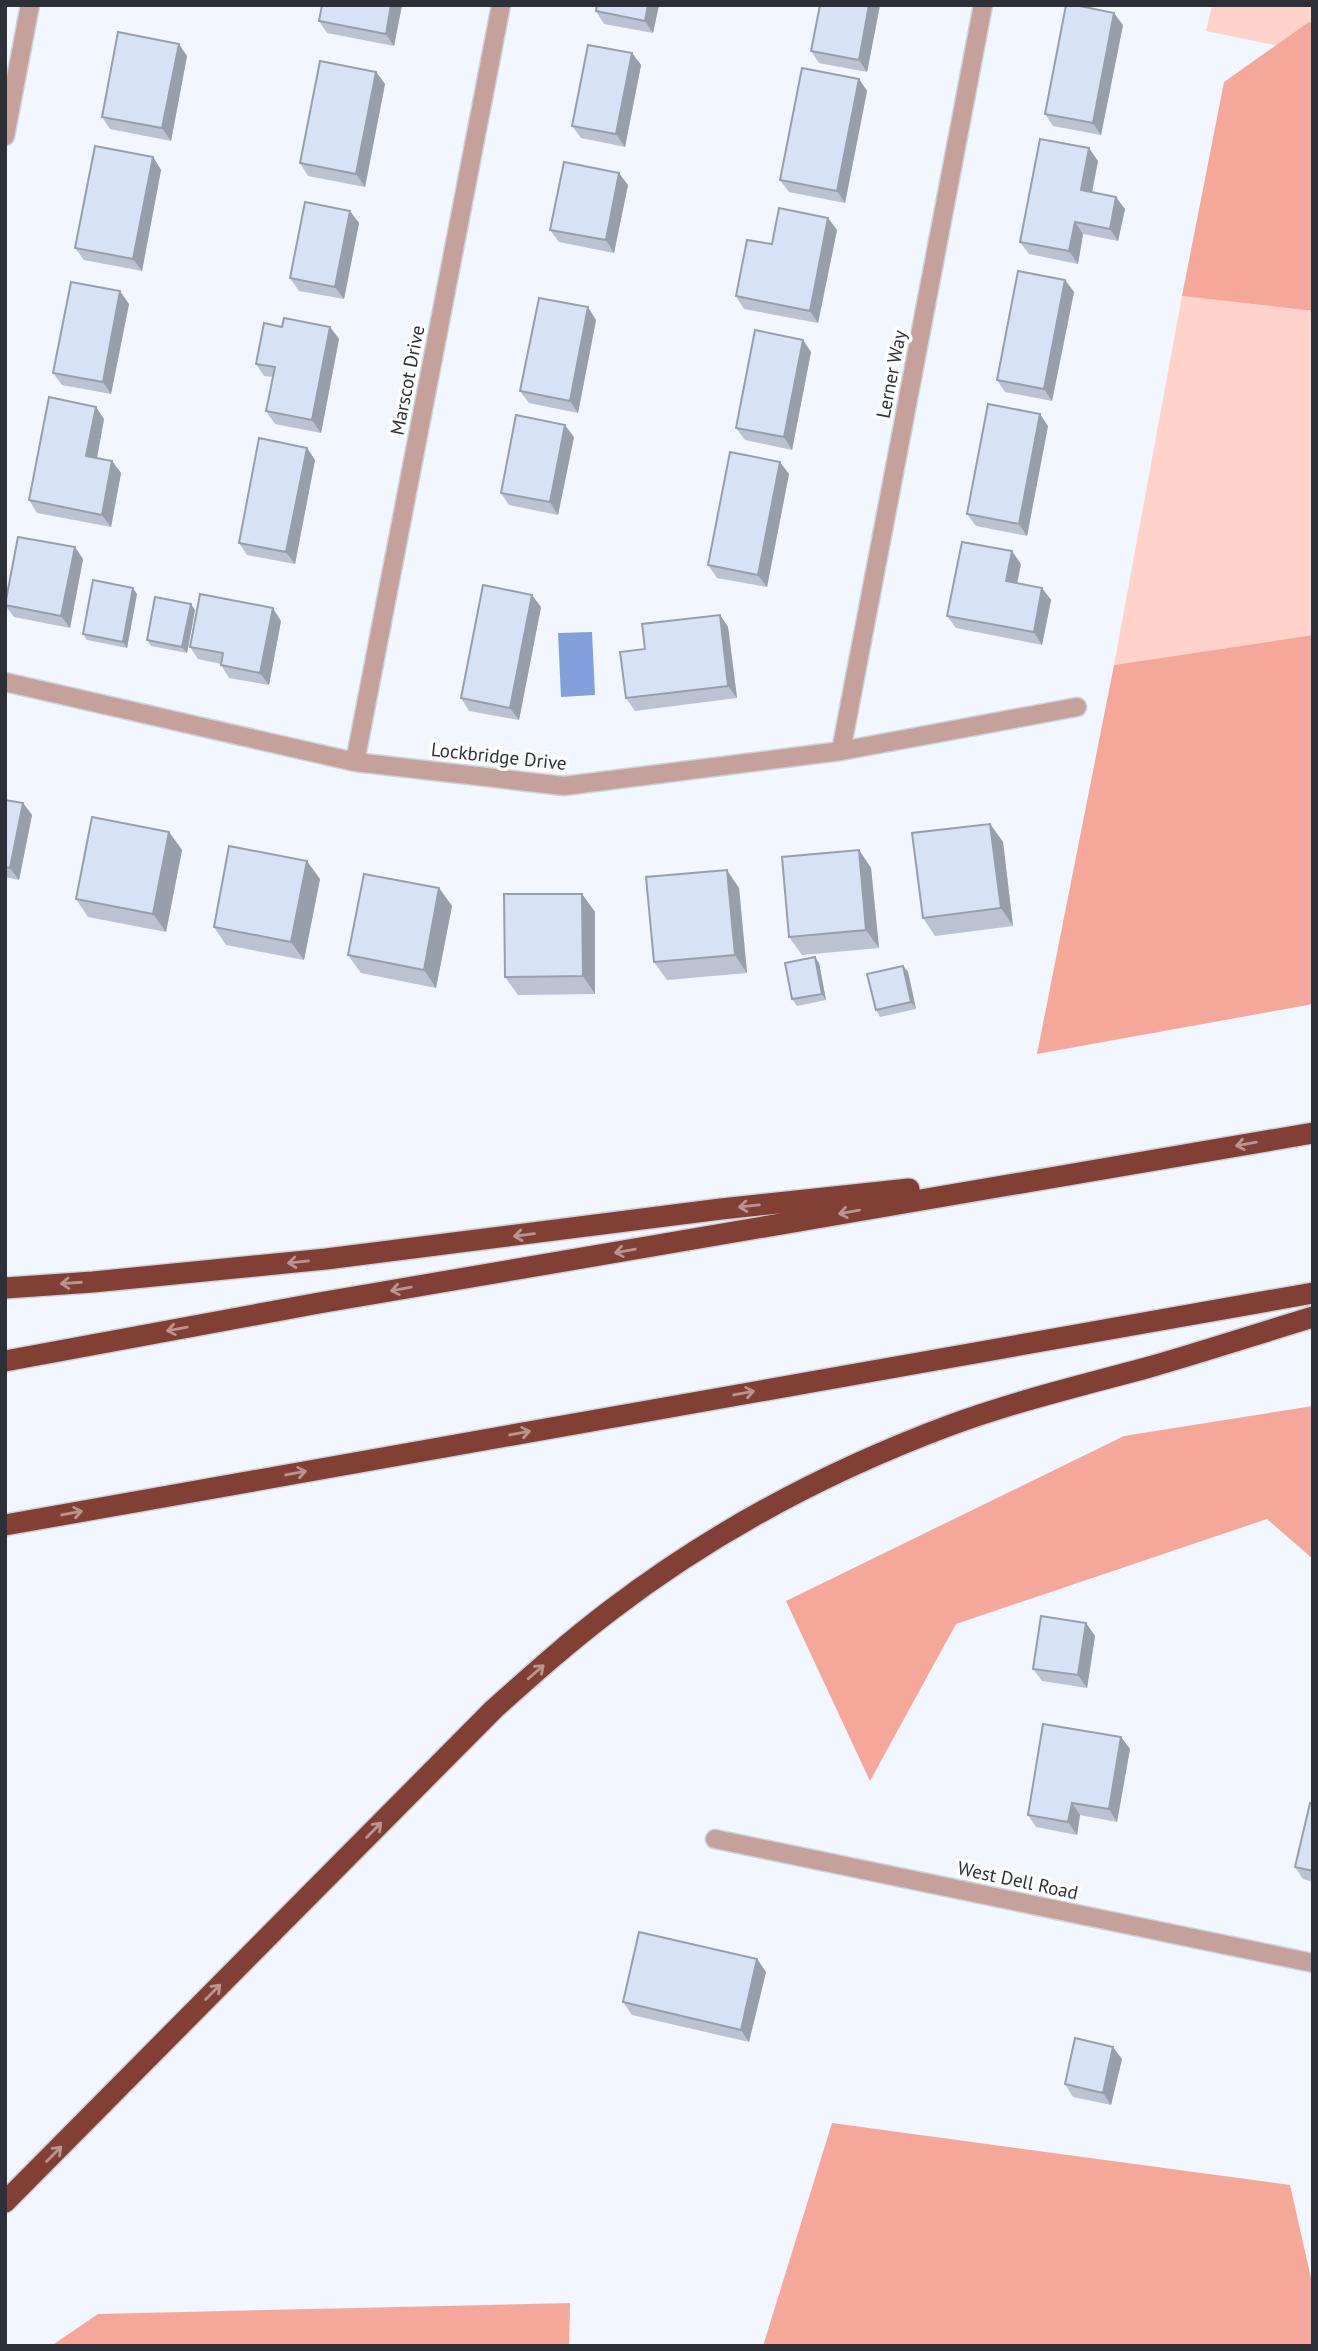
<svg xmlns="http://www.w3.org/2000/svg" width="1318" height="2351" font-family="'PT Sans',sans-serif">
  <rect width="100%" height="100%" fill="#f2f6fe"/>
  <path fill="#ffd2ca" d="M1212,5H1313V53L1206,31Z
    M1182,296L1313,311V635L1114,665Z"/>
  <path fill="#f5a899" d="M1309,22L1313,23V311L1182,296L1224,82Z
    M1313,635V1004L1037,1054L1114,665Z
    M1313,1406V1559L1267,1519L956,1624L870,1781L786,1601L1124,1436Z
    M832,2123L1290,2185L1313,2287V2346H763Z
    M570,2303L569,2346H51L98,2314Z"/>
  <path fill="#83a0dd" d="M592,632L595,695L561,697L558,633Z"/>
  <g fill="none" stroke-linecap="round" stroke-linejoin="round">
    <defs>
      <path id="minor" d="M5,136L30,5
        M5,682L355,762L564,786L841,751L1077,707
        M841,751L983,5
        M355,762L501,5
        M715,1839L1313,1963"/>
      <path id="highway" d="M5,1288L93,1282L326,1259L721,1209L909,1189
        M5,1361L319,1303L1313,1133
        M5,1525L1313,1293
        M5,2202L494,1709C532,1675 570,1641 611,1610C713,1532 828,1471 948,1426C1013,1402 1079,1386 1146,1368C1202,1352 1257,1334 1313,1317"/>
    </defs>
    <use href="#minor" stroke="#cfd2da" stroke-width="21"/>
    <use href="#highway" stroke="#cfd2da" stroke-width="24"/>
    <use href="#minor" stroke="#c4a19a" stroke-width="18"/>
    <use href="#highway" stroke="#823f34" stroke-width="21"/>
  </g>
  <path fill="#bac2d4" d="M322,5H402L394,46L327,33L319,21Z
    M659,5L653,33L604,24L596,11Z
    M820,5H880L867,72L819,63L811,51Z
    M1123,25L1101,135L1053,126L1045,114Z
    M632,53L641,65L625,147L581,138L572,126Z
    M187,56L171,141L110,129L102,117Z
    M376,72L385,84L365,187L308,176L300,163Z
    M859,79L867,91L845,203L789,192L780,180Z
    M153,157L161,170L142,271L84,260L75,248Z
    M1098,161L1092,192L1125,209L1118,241L1083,234L1078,264L1029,254L1020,242Z
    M628,185L614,253L559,242L550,230Z
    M350,211L359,223L344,299L299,291L290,278Z
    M828,218L837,230L818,323L744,309L736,296L772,244Z
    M1065,280L1074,292L1052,401L1005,392L997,380Z
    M129,304L111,394L62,385L53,373Z
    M596,320L578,413L529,403L520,391Z
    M282,327H330L339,339L321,433L275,424L266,411L273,377L264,376L256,364Z
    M803,340L811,352L792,450L745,440L736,428Z
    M104,419L97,458L112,461L121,473L111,527L37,513L29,500Z
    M1048,426L1027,536L976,526L967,514Z
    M574,437L558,515L509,505L501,493Z
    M307,448L315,460L295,564L247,555L239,543Z
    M789,474L767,587L717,578L708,565Z
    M83,559L70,628L14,617L5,605Z
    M1021,564L1017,583L1042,588L1051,600L1042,645L956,628L947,616Z
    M137,594L127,648L87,640L83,634Z
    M541,607L519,720L469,711L461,698Z
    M195,610L187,653L151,646L147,640Z
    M720,615L728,627L737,698L635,711L626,698L645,649Z
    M281,621L269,685L229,678L221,665V664L198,659L190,647Z
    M5,800L23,803L32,815L19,880L5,877Z
    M990,824L1003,842L1013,926L935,936L923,918Z
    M169,832L182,850L166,932L88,917L76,899Z
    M859,850L871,868L879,948L802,955L789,937Z
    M320,879L304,960L226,945L214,927Z
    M439,888L452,906L436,988L361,973L348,955Z
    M739,888L747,973L667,980L654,962Z
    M582,894L595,912V994L518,995L505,977Z
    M819,963L826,1000L797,1006L792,999Z
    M903,966L908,972L916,1009L880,1017L876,1010Z
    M1086,1623L1095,1636L1087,1688L1042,1681L1033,1669Z
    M1121,1737L1130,1749L1117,1822L1080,1815L1077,1835L1036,1827L1028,1815Z
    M1313,1804V1882L1303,1879L1295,1867Z
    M757,1959L766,1972L749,2042L632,2015L623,2002Z
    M1122,2059L1111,2105L1073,2097L1065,2084Z"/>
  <path fill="#979eac" d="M391,5H402L394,46L386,34Z
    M648,5H659L653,33L645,21Z
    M869,5H880L867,72L859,60Z
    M1114,13L1123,25L1101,135L1093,123Z
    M179,44L187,56L171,141L162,128Z
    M632,53L641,65L625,147L616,134Z
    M376,72L385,84L365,187L356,174Z
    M859,79L867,91L845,203L837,191Z
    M1089,148L1098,161L1090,202L1081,190Z
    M153,157L161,170L142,271L133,259Z
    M619,173L628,185L614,253L606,240Z
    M1116,197L1125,209L1118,241L1110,229Z
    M350,211L359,223L344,299L335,287Z
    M828,218L837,230L818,323L810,311Z
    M1075,222L1083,234L1078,264L1069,251Z
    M1065,280L1074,292L1052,401L1044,389Z
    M120,291L129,304L111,394L103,382Z
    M588,307L596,320L578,413L570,401Z
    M330,327L339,339L321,433L312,420Z
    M803,340L811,352L792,450L784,437Z
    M96,407L104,419L95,468L86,456Z
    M1040,414L1048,426L1027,536L1019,524Z
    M565,425L574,437L558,515L550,502Z
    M307,448L315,460L295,564L286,552Z
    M112,461L121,473L111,527L102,515Z
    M780,462L789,474L767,587L758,575Z
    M75,547L83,559L70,628L61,616Z
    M1012,551L1021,564L1015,593L1006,581Z
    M133,588L137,594L127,648L123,642Z
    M1042,588L1051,600L1042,645L1034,632Z
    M532,595L541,607L519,720L510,708Z
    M191,604L195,610L187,653L182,647Z
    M273,608L281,621L269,685L260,673Z
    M720,615L728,627L737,698L728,686Z
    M23,803L32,815L19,880L10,868Z
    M990,824L1003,842L1013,926L1001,908Z
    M169,832L182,850L166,932L153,914Z
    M859,850L871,868L879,948L866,930Z
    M307,861L320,879L304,960L291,942Z
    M727,870L739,888L747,973L735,955Z
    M439,888L452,906L436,988L424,970Z
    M582,894L595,912V994L583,976Z
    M815,957L819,963L826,1000L822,994Z
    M903,966L908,972L916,1009L911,1002Z
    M1086,1623L1095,1636L1087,1688L1078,1675Z
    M1121,1737L1130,1749L1117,1822L1109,1809Z
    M1072,1803L1080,1815L1077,1835L1068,1822Z
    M757,1959L766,1972L749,2042L741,2030Z
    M1113,2047L1122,2059L1111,2105L1103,2093Z"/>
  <path fill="#d8e2f6" stroke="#979eac" stroke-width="2" d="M322,5H391L386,34L319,21Z
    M597,5H648L645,21L596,11Z
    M820,5H869L859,60L811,51Z
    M1066,5H1075L1114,13L1093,123L1045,114Z
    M118,32L179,44L162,128L102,117Z
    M588,45L632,53L616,134L572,126Z
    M320,61L376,72L356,174L300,163Z
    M802,68L859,79L837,191L780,180Z
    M1040,139L1089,148L1081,190L1116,197L1110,229L1075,222L1069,251L1020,242Z
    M95,146L153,157L133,259L75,248Z
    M564,162L619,173L606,240L550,230Z
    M305,202L350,211L335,287L290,278Z
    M779,208L828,218L810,311L736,296L747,240L772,244Z
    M1018,271L1065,280L1044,389L997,380Z
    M71,282L120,291L103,382L53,373Z
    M539,298L588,307L570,401L520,391Z
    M284,318L330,327L312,420L266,411L275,367L256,364L264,323L282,327Z
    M755,330L803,340L784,437L736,428Z
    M49,397L96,407L86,456L112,461L102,515L29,500Z
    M988,404L1040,414L1019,524L967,514Z
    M516,415L565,425L550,502L501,493Z
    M259,438L307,448L286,552L239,543Z
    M730,452L780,462L758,575L708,565Z
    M18,537L75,547L61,616L5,605Z
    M962,542L1012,551L1006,581L1042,588L1034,632L947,616Z
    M93,580L133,588L123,642L83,634Z
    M483,585L532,595L510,708L461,698Z
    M200,594L273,608L260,673L221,665L223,653L190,647Z
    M155,597L191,604L182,647L147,640Z
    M720,615L728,686L626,698L620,652L645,649L642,624Z
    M5,800L23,803L10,868L5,867Z
    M92,817L169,832L153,914L76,899Z
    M990,824L1001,908L923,918L912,833Z
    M229,846L307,861L291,942L214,927Z
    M859,850L866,930L789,937L782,857Z
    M727,870L735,955L654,962L646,877Z
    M364,874L439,888L424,970L348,955Z
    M504,894H582L583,976L505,977Z
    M815,957L822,994L792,999L785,963Z
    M903,966L911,1002L876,1010L867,974Z
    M1041,1616L1086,1623L1078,1675L1033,1669Z
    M1043,1724L1121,1737L1109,1809L1072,1803L1068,1822L1028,1815Z
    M1310,1803L1313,1804V1871L1295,1867Z
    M639,1932L757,1959L741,2030L623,2002Z
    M1075,2038L1113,2047L1103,2093L1065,2084Z"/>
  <defs><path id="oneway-shaft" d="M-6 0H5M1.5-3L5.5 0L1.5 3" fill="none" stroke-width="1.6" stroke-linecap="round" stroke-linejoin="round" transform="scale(1.75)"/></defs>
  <g stroke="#ba958f">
    <use href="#oneway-shaft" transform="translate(1246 1144) rotate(170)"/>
    <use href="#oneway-shaft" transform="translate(749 1206) rotate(174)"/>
    <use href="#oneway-shaft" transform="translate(849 1212) rotate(170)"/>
    <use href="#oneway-shaft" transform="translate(524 1235) rotate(173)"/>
    <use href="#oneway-shaft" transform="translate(625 1251) rotate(170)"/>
    <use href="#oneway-shaft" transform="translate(298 1262) rotate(174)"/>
    <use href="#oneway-shaft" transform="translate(71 1283) rotate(176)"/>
    <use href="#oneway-shaft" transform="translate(401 1289) rotate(170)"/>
    <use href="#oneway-shaft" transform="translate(177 1329) rotate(170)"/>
    <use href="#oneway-shaft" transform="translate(744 1393) rotate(-10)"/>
    <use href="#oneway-shaft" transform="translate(520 1433) rotate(-10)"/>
    <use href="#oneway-shaft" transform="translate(296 1473) rotate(-10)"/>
    <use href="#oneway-shaft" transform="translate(72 1513) rotate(-10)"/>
    <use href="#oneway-shaft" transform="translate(536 1672) rotate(-41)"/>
    <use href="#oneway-shaft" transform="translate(374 1830) rotate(-45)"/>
    <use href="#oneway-shaft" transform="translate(213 1992) rotate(-45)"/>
    <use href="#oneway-shaft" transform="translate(54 2154) rotate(-45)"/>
  </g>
  <g text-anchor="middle" stroke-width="7" stroke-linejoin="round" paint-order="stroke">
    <g font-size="19" fill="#2d3038" stroke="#fff">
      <text transform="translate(891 374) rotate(-79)" y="7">Lerner Way</text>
      <text transform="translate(407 380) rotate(-79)" y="7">Marscot Drive</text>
      <text transform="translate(499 756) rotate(6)" y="7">Lockbridge Drive</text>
      <text transform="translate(1018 1880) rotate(12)" y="7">West Dell Road</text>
    </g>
  </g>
  <rect width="1318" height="2351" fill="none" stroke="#2d3038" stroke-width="14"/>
</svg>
